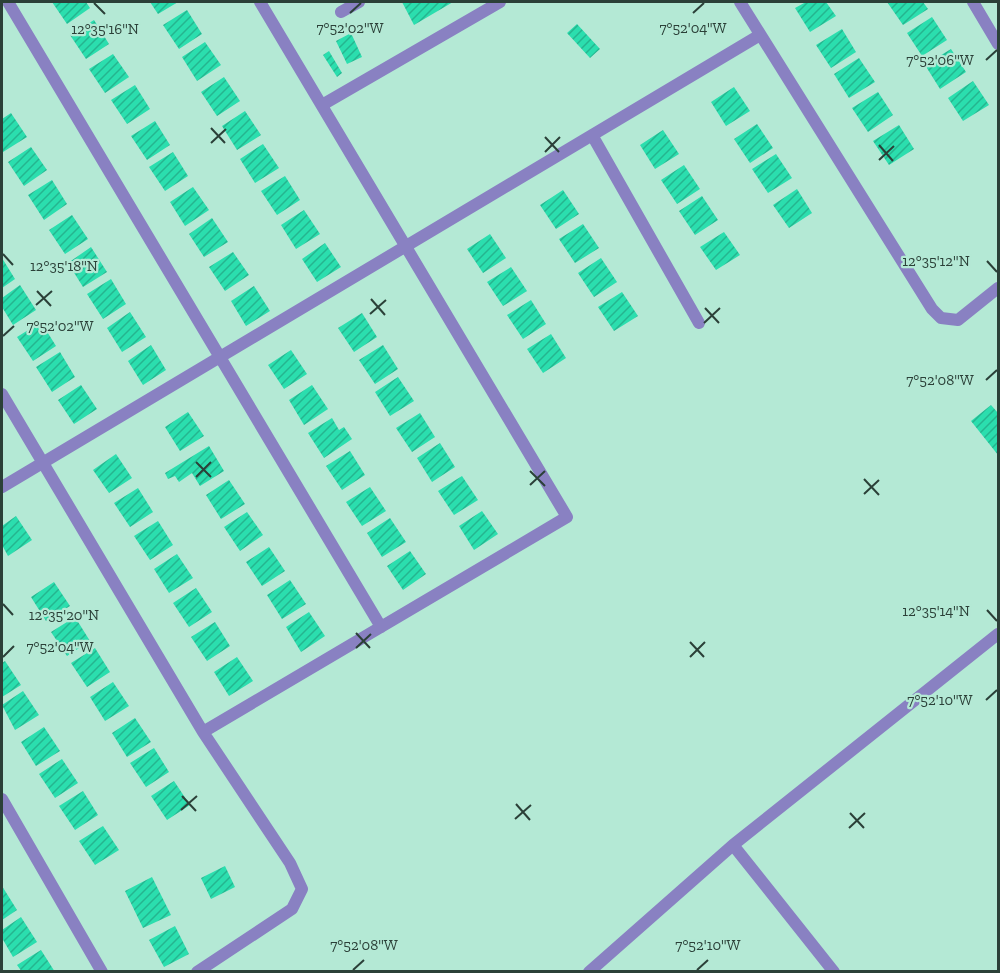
<svg xmlns="http://www.w3.org/2000/svg" width="1000" height="973" font-family="'Zilla Slab',serif">
  <defs>
    <pattern id="building-hatch" width="6" height="6" patternUnits="userSpaceOnUse" patternTransform="scale(1.5)"><rect width="6" height="6" fill="#2bdeae"/><path d="M-1 1l2-2M0 6l6-6M5 7l2-2" fill="none" stroke="#25b58f"/></pattern>
  </defs>
  <rect width="100%" height="100%" fill="#b4e9d5"/>
  <path fill="url(#building-hatch)" d="M52,2H86L90,8L67,24Z
    M150,2H178L158,14Z
    M402,2H453L414,25Z
    M806,2H826L836,16L810,32L795,8Z
    M887,2H923L928,9L903,25Z
    M187,10L202,34L179,49L163,25Z
    M932,17L947,40L922,56L907,33Z
    M94,20L109,44L86,59L70,35Z
    M577,24L600,49L590,58L567,33Z
    M842,29L856,52L831,68L816,45Z
    M351,33L362,57L347,64L336,41Z
    M205,42L221,65L197,81L182,57Z
    M951,49L966,72L940,89L925,65Z
    M329,51L342,73L337,77L323,55Z
    M113,54L129,77L105,93L89,69Z
    M859,58L875,82L849,98L834,74Z
    M224,77L240,101L217,116L201,92Z
    M973,81L989,105L963,121L948,98Z
    M135,85L150,109L127,124L111,100Z
    M734,87L750,111L726,126L711,102Z
    M878,92L893,115L868,132L852,108Z
    M245,111L261,135L237,150L222,126Z
    M11,113L27,137L3,152L2,119Z
    M155,121L170,145L147,160L131,136Z
    M757,124L773,148L750,163L734,139Z
    M899,125L914,149L889,165L873,141Z
    M663,130L679,154L655,169L640,145Z
    M263,144L279,168L255,183L240,159Z
    M31,147L47,170L24,186L8,162Z
    M173,152L188,176L165,191L149,167Z
    M776,154L792,178L768,193L752,169Z
    M684,165L700,189L677,204L661,180Z
    M285,176L300,200L277,215L261,191Z
    M52,180L67,204L44,220L28,195Z
    M193,187L209,210L185,226L170,202Z
    M797,189L812,213L789,228L773,205Z
    M563,190L579,214L556,229L540,205Z
    M702,196L718,220L695,235L679,211Z
    M304,210L320,234L296,249L281,225Z
    M72,215L88,239L65,254L49,230Z
    M212,218L228,242L204,257L189,234Z
    M583,224L599,248L575,263L559,239Z
    M724,232L740,255L716,270L700,247Z
    M490,234L506,258L483,273L467,249Z
    M325,243L341,267L317,282L302,259Z
    M91,247L107,272L83,287L68,263Z
    M233,252L249,275L225,291L209,267Z
    M2,258L15,279L2,288Z
    M601,258L617,282L594,297L578,273Z
    M511,267L527,291L503,306L487,282Z
    M111,279L126,304L103,319L87,294Z
    M20,285L36,310L13,325L2,307V298Z
    M254,286L270,311L246,326L231,301Z
    M622,292L638,316L614,331L598,307Z
    M531,300L546,324L523,339L507,315Z
    M130,312L146,337L122,352L107,328Z
    M362,313L377,337L354,352L338,328Z
    M41,322L56,346L33,361L17,337Z
    M551,334L566,358L543,373L527,349Z
    M151,345L166,370L143,385L128,361Z
    M383,345L398,369L375,384L359,360Z
    M291,350L307,374L284,389L268,365Z
    M60,352L75,377L52,392L36,367Z
    M398,377L414,401L390,416L375,392Z
    M81,385L97,409L74,424L58,400Z
    M312,385L328,409L304,425L289,400Z
    M991,405L998,413V455L971,421Z
    M188,412L204,436L180,451L165,427Z
    M420,413L435,437L412,452L396,428Z
    M332,418L339,430L344,427L352,439L324,458L308,433Z
    M440,443L455,467L432,482L417,458Z
    M209,446L224,471L200,486L192,473L179,482L175,476L168,479L165,473Z
    M350,451L365,475L342,490L326,466Z
    M116,454L132,478L109,493L93,470Z
    M462,476L478,500L454,515L438,491Z
    M229,480L245,504L221,519L206,495Z
    M370,487L386,511L362,526L346,502Z
    M138,488L153,512L130,527L114,503Z
    M482,511L498,534L474,550L459,526Z
    M247,512L263,535L240,551L224,527Z
    M16,516L32,540L8,556L2,545V526Z
    M390,518L406,542L382,557L367,533Z
    M158,521L173,545L150,560L134,536Z
    M269,547L285,571L262,586L246,562Z
    M410,551L426,574L403,590L387,566Z
    M177,554L193,578L169,593L154,569Z
    M290,580L306,604L282,619L267,595Z
    M54,582L70,606L46,621L31,597Z
    M196,588L212,612L189,627L173,603Z
    M309,612L325,636L301,652L286,627Z
    M75,617L90,641L67,656L51,632Z
    M215,622L230,646L207,661L191,637Z
    M95,648L110,672L87,687L71,663Z
    M237,657L253,681L229,696L214,672Z
    M5,661L21,685L2,697V663Z
    M113,682L129,706L105,721L90,697Z
    M23,691L39,715L15,730L2,705Z
    M135,718L151,742L127,757L112,733Z
    M44,727L60,751L36,766L21,742Z
    M154,748L169,772L146,787L130,763Z
    M62,759L78,783L55,798L39,774Z
    M174,781L190,805L167,820L151,796Z
    M83,791L98,815L75,830L59,806Z
    M103,826L119,850L95,865L79,841Z
    M225,866L235,887L211,899L201,878Z
    M152,877L171,915L143,928L125,891Z
    M2,886L17,910L2,920Z
    M21,917L37,942L13,957L2,938V930Z
    M175,926L189,954L164,967L149,940Z
    M41,950L55,972H22L17,965Z"/>
  <g fill="none" stroke-linecap="round" stroke-linejoin="round">
    <path stroke="#8981c2" stroke-width="12" d="M8,2L381,627
      M740,2L932,309L941,318L958,320L998,288
      M973,2L998,44
      M341,12L359,2
      M322,105L500,2
      M592,135L699,323
      M2,394L203,732L290,863L302,889L292,909L197,972
      M2,487L760,35
      M203,732L567,517L260,2
      M2,799L102,972
      M733,845L834,972
      M589,972L733,845L998,634"/>
  </g>
  <path fill="none" stroke="#2b4038" stroke-width="2" d="M94,3L105,14M350,13L361,3M693,13L704,3M986,60L997,50M211,128L225,143M545,137L559,152M211,143L226,129M879,145L893,161M545,152L560,137M879,160L894,146M3,254L13,265M987,261L997,272M37,291L51,306M371,299L385,315M36,305L52,291M705,308L719,323M370,314L386,300M704,323L720,308M3,336L14,326M986,380L997,370M196,462L211,477M530,471L545,486M196,477L211,462M864,479L879,495M530,485L545,471M864,494L879,480M3,604L13,615M987,610L997,621M356,633L370,648M690,642L704,657M356,648L371,634M3,657L14,646M690,657L705,642M986,700L997,690M182,796L196,811M516,804L530,820M181,810L197,796M850,813L864,828M515,819L531,805M849,828L865,813M353,970L364,960M697,970L708,960"/>
  <g font-size="15" text-anchor="middle" fill="#2b4038" stroke="#b4e9d5" stroke-width="4.5" stroke-linejoin="round" paint-order="stroke">
    <text x="350" y="33">7°52'02"W</text>
    <text x="693" y="33">7°52'04"W</text>
    <text x="105" y="34">12°35'16"N</text>
    <text x="940" y="65">7°52'06"W</text>
    <text x="936" y="266">12°35'12"N</text>
    <text x="64" y="271">12°35'18"N</text>
    <text x="60" y="331">7°52'02"W</text>
    <text x="940" y="385">7°52'08"W</text>
    <text x="936" y="616">12°35'14"N</text>
    <text x="64" y="620">12°35'20"N</text>
    <text x="60" y="652">7°52'04"W</text>
    <text x="940" y="705">7°52'10"W</text>
    <text x="364" y="950">7°52'08"W</text>
    <text x="708" y="950">7°52'10"W</text>
  </g>
  <rect width="1000" height="973" fill="none" stroke="#2b4038" stroke-width="6"/>
</svg>
